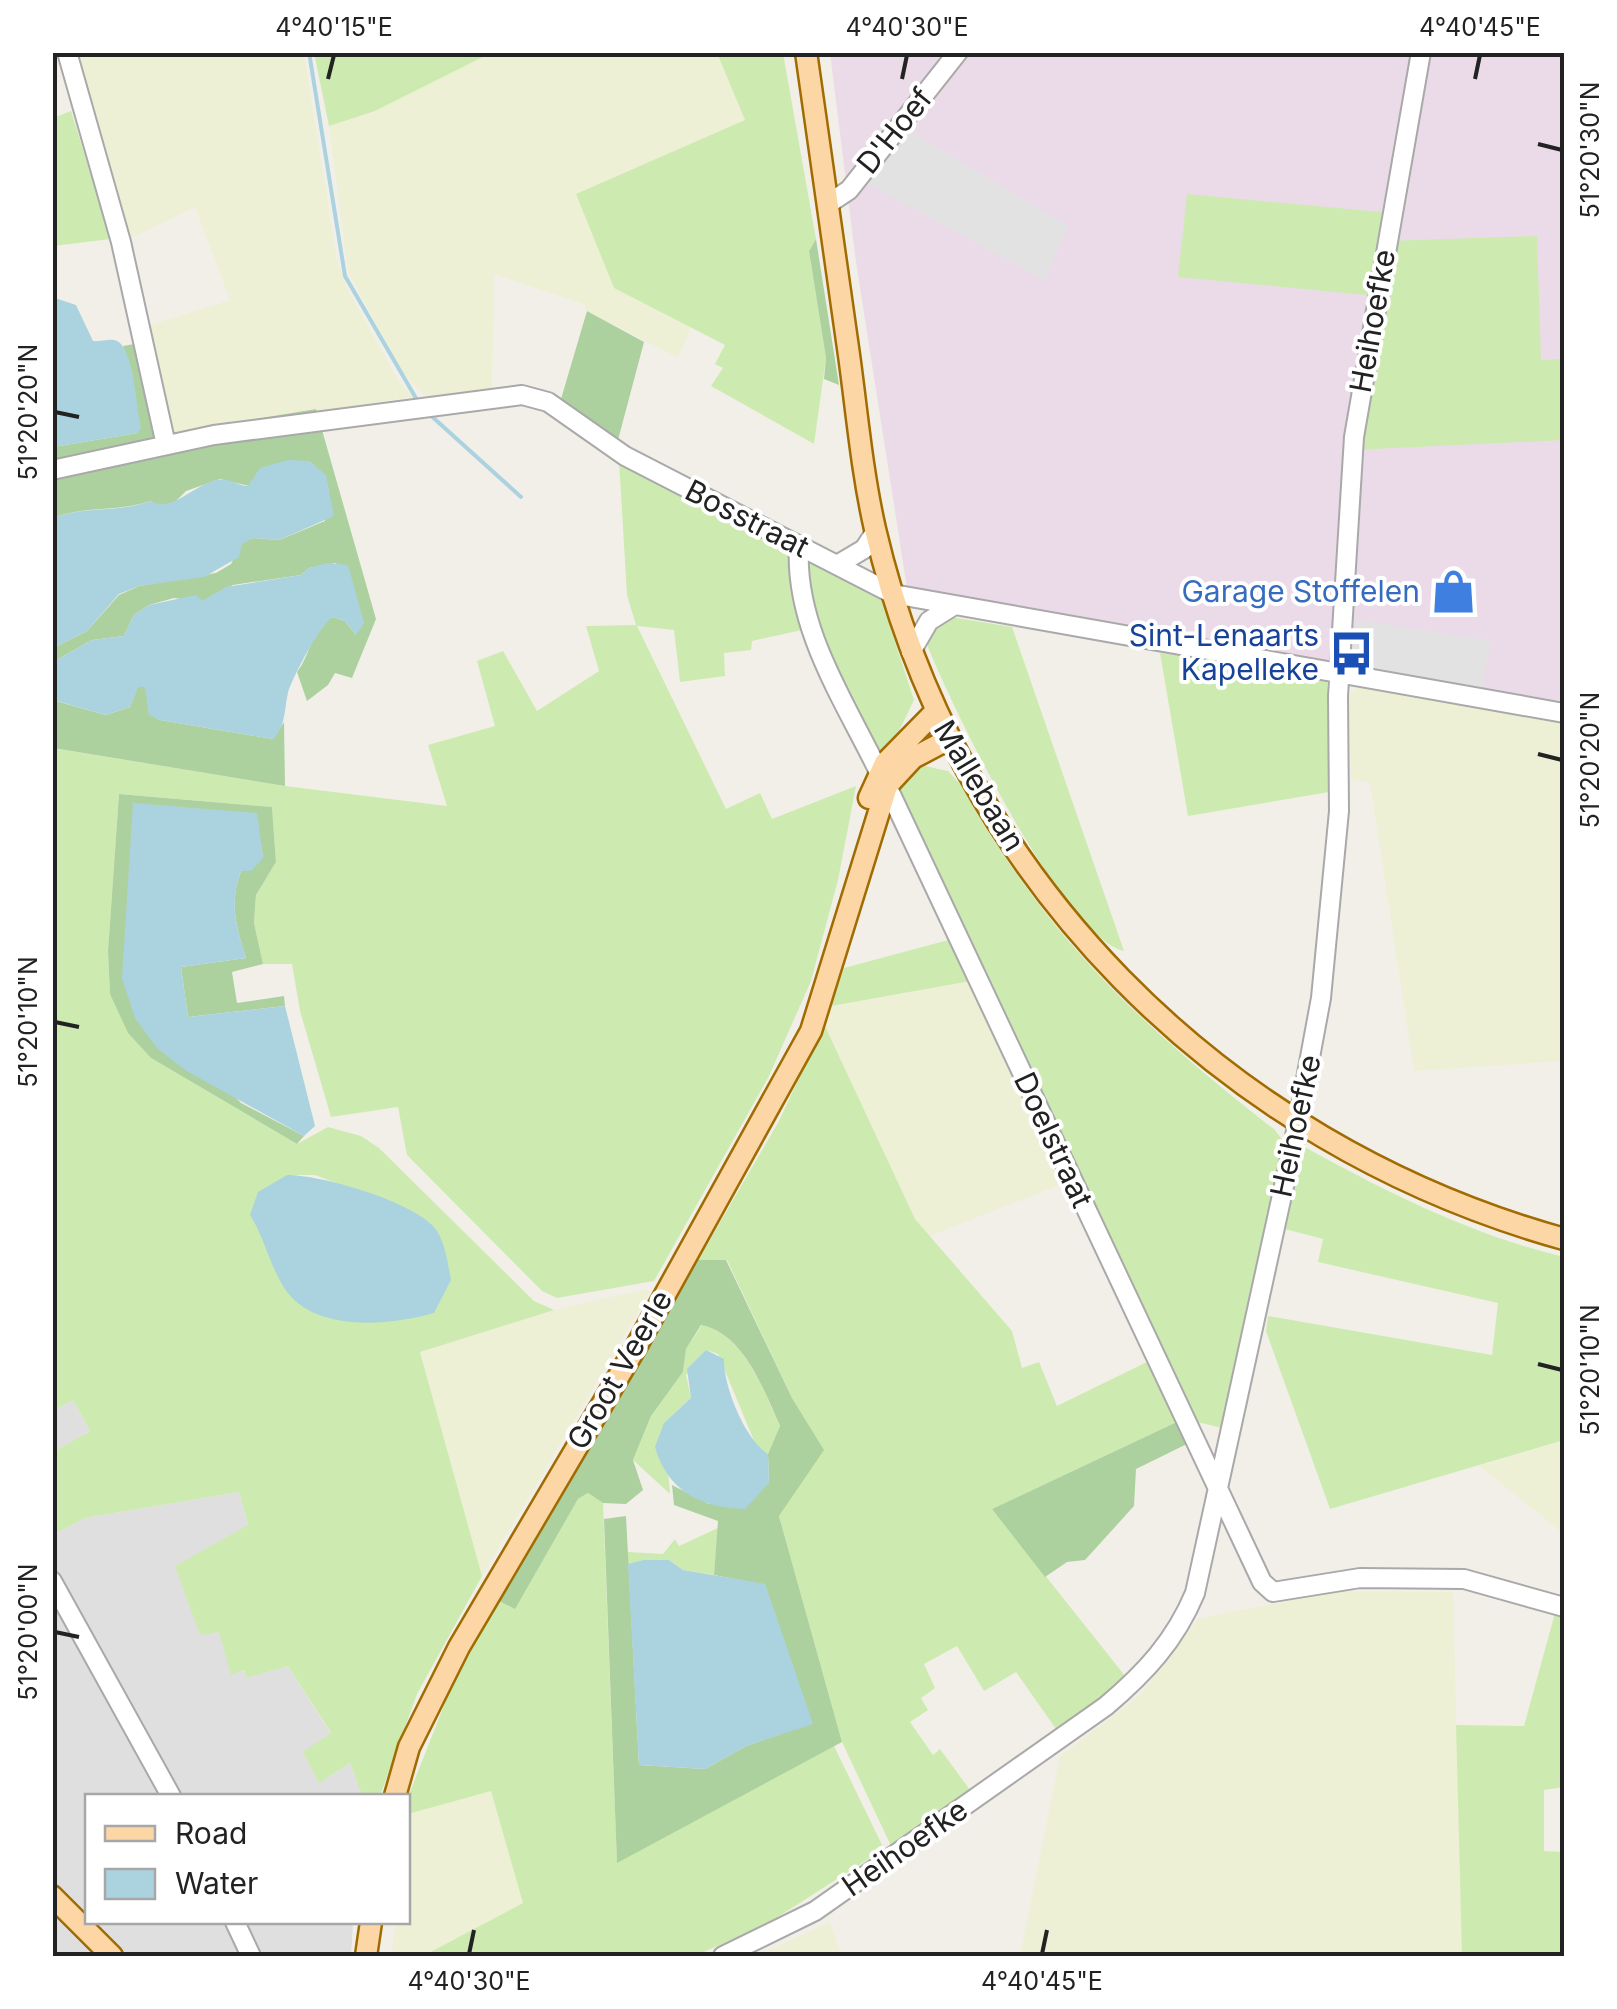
<svg xmlns="http://www.w3.org/2000/svg" width="1617" height="2009" font-family="Inter,sans-serif">
  <rect width="100%" height="100%" fill="#f2efe9"/>
  <path fill="#e0dfdf" d="M73,1400L90,1431L53,1452V1411Z
    M239,1492L248,1525L200,1634L219,1632L247,1677L288,1666L331,1734L320,1782L350,1763L362,1796H88V1922H353L351,1956H53V1535L85,1518Z"/>
  <path fill="#ebdbe8" d="M830,53H1564V705L907,588L856,262Z"/>
  <path fill="#eef0d5" d="M87,52L304,53L337,261L350,294L398,380L413,397L172,433L147,326L230,300L195,207L128,240L78,58Z
    M491,53H717L746,120L614,288L691,328L678,358L587,311L584,304L494,274L492,391L427,397L403,374L348,272L329,126L375,111Z
    M1359,686L1564,720V1061L1414,1071L1370,783L1351,780L1349,694Z
    M972,981L1067,1182L930,1236L915,1219L824,1024L831,1006Z
    M646,1289L650,1292L482,1576L420,1351L554,1310Z
    M1564,1440V1534L1479,1466Z
    M1339,1591L1453,1592L1462,1956H1020L1060,1756L1139,1696L1199,1618Z
    M491,1790L524,1904L423,1956H391L396,1922H408L411,1813Z
    M830,1922L842,1956H754L769,1950Z"/>
  <path fill="#cdebb0" fill-rule="evenodd" d="M314,53V52L491,53L375,111L329,126Z
    M717,53H783L816,239L809,251L826,358L814,444L711,386L723,368L715,364L725,345L614,288L576,194L745,120Z
    M71,111L111,239L53,246V118Z
    M1187,194L1392,213L1388,241L1537,236L1541,360L1564,359V440L1353,450L1376,296L1178,277Z
    M619,461L784,546L789,554L802,630L752,641L751,650L724,653L725,676L680,682L674,630L637,626L726,809L760,793L772,819L856,786L838,880L811,981L769,1076L654,1281L557,1298L542,1291L407,1155L398,1107L331,1117L300,1011L292,964H263L254,923L256,895L276,862L272,807L119,794L108,951L110,993L129,1033L151,1058L297,1144L328,1127L361,1136L379,1148L534,1301L554,1310L420,1352L482,1576L417,1694L380,1796H362L350,1763L319,1783L303,1752L331,1733L288,1666L246,1678L244,1670L231,1675L219,1632L200,1635L175,1566L248,1525L239,1492L85,1518L53,1535V1452L90,1431L73,1400L53,1411V1372L57,1369L52,1361V748L285,786L447,806L428,745L495,726L477,661L503,651L537,711L599,671L586,626L636,625L627,595ZM287,1175H315L377,1199L371,1322L322,1314L272,1260L266,1240Z
    M806,556L880,596L914,700L899,731L878,755C849,713 802,607 806,556Z
    M951,617L1012,627L1124,951C1063,937 952,707 928,647V636L939,619Z
    M1160,653L1327,681L1329,792L1188,816Z
    M925,766L948,771L961,785C1045,936 1140,1025 1275,1130L1283,1141L1222,1428L1193,1421L898,789L913,771Z
    M952,939L971,981L831,1006L844,968Z
    M824,1024L915,1219L1012,1331L1022,1368L1039,1362L1057,1406L1153,1359L1181,1420L992,1509L1126,1677L1107,1695L1056,1729L1016,1672L984,1691L957,1646L924,1664L935,1688L921,1698L928,1710L910,1722L933,1755L940,1749L970,1790L891,1846L842,1742L779,1516L823,1449L792,1398L727,1260H698L779,1121Z
    M1303,1146C1386,1192 1472,1235 1564,1257V1440L1330,1509L1266,1331L1268,1316L1492,1355L1498,1303L1318,1262L1323,1239L1285,1229Z
    M702,1325C744,1334 764,1391 780,1427L768,1454L757,1448L718,1354L706,1350L686,1375L691,1398L664,1423L670,1494L633,1460L651,1416L683,1372L686,1349Z
    M588,1493L603,1503L617,1862L834,1746L884,1849L770,1922L695,1956H423L523,1903L491,1791L408,1814V1797L452,1685L499,1601L515,1608L578,1499Z
    M718,1528L714,1575L683,1570L669,1560L628,1564V1552L663,1554L675,1539L679,1546Z
    M1555,1613L1564,1615V1787L1544,1790V1851L1564,1852V1956H1462L1456,1725L1524,1726Z"/>
  <path fill="#add19e" d="M816,239L839,385L824,379L826,358L809,251Z
    M587,311L644,342L618,440L561,399Z
    M151,341L172,433L316,409L376,619L352,678L335,673L328,685L307,701L297,672C311,654 312,627 333,617L345,621L356,635L336,563L309,568L301,575L233,585L202,602L174,598L149,605L134,615L124,636L92,640L53,662V648L87,631L119,595L139,586L216,573L231,564L242,543L253,538L279,540L325,521C330,492 334,481 309,461L249,486L220,479L186,491L172,505L161,507L150,501C116,513 86,505 53,518V447L138,433L132,372L123,346Z
    M138,686L146,687L149,714L160,720L273,739L284,722L285,786L53,748L52,700L106,715L130,707Z
    M119,794L272,807L276,862L256,895L254,923L263,964L232,972L237,1003L284,996L285,1006L188,1017L181,967L246,958C236,926 229,903 241,871L263,858L256,813L122,978L241,1103L304,1136L297,1144L151,1058L128,1033L110,994L108,951Z
    M698,1260H726L792,1398L824,1450L779,1516L842,1742L617,1863L604,1519L626,1516L639,1765L705,1769L746,1746L812,1723L765,1585L714,1575L718,1521L674,1505L672,1485L709,1504L769,1483L768,1454L780,1426C764,1391 744,1333 701,1325L686,1349L683,1372L651,1416L633,1460L643,1490L626,1504L603,1503L588,1493L578,1499L515,1609L499,1601Z
    M1181,1420L1191,1442L1136,1469L1134,1506L1085,1560L1067,1562L1045,1577L992,1509Z"/>
  <path fill="#e2e2e2" d="M908,130L1068,226L1044,280L868,184Z
    M1356,620L1490,640L1482,691L1348,669Z"/>
  <path fill="#aad3df" d="M52,297L76,305L93,341C102,342 109,338 117,341C134,349 136,408 141,427L138,433L53,447Z
    M288,460L309,461L326,475L334,516L279,540L253,538L242,544L239,557L204,577L139,586L119,594L87,631L53,648V518C88,505 115,514 150,501C173,513 191,486 217,480C229,477 238,486 248,486L260,468Z
    M327,563L348,565L364,623L356,635L345,621L333,617C321,623 292,678 288,693C284,710 286,726 273,739L160,720L149,715L145,687H138L130,707L106,715L53,700V662L92,640L124,636L134,615L149,605L196,595L202,601L226,587L301,575L309,568Z
    M133,803L257,813L263,858L251,871H241C229,904 236,926 246,958L181,967L188,1017L285,1006L315,1126L304,1136L185,1070L157,1048L135,1018L122,978Z
    M287,1175C322,1175 411,1201 434,1227C445,1240 448,1264 451,1280L434,1313C388,1326 311,1333 283,1286C269,1263 264,1237 250,1215L258,1192Z
    M706,1350L724,1359C723,1385 745,1440 768,1454L769,1483L745,1509C700,1508 667,1490 655,1447L664,1423L691,1398L687,1369Z
    M644,1560H669L683,1570L765,1584L813,1724L746,1746L705,1769L639,1765L628,1564Z"/>
  <g fill="none" stroke-linecap="round" stroke-linejoin="round">
    <path stroke="#aad3df" stroke-width="4" d="M309,52L345,276L417,400
      M428,413L521,497"/>
    <defs>
      <path id="minor" d="M67,52L121,242L166,445
        M828,204L849,190L958,52
        M52,470L214,435L522,395L548,402L625,456L893,594L1564,713
        M799,546C794,627 845,702 879,772
        M837,565L864,549L876,531
        M911,652L929,621L953,606
        M887,786L1262,1582L1273,1592L1360,1578L1464,1579L1564,1607
        M52,1581L171,1796
        M235,1922L251,1956
        M723,1956L815,1911L1106,1706C1145,1673 1175,1641 1195,1593L1298,1122L1321,998L1339,811L1338,696L1354,437L1421,52"/>
      <path id="major" d="M806,52C820,153 835,254 849,355C857,413 862,472 875,529C956,878 1222,1144 1564,1239
        M869,798L885,763L935,712
        M395,1796L409,1747L459,1647L636,1347L811,1031L887,786L913,758L949,739
        M52,1896L112,1956
        M366,1956L371,1922"/>
    </defs>
    <use href="#minor" stroke="#a9a9a9" stroke-width="22"/>
    <use href="#major" stroke="#a06b00" stroke-width="25"/>
    <use href="#minor" stroke="#fff" stroke-width="18"/>
    <use href="#major" stroke="#fcd6a4" stroke-width="20"/>
  </g>
  <path fill="none" stroke="#222" stroke-width="4" d="M328,79L334,55M902,79L907,55M1475,79L1480,55M1538,144L1562,150M55,412L79,417M1538,754L1562,760M55,1022L79,1027M1538,1364L1562,1370M55,1632L79,1637M469,1954L474,1930M1042,1954L1047,1930"/>
  <defs>
    <symbol id="shop-bare" viewBox="-9 -9 18 18"><path d="M-5-2.5h2.3a2.7 3.5 0 0 1 5.4 0H5L5.5 6h-11ZM-1.5-2.5h3a1.5 2.3 0 0 0-3 0Z" fill="#3f7fe0" stroke="#fff" stroke-width="2.5" paint-order="stroke"/></symbol>
    <symbol id="bus-bare" viewBox="-9 -9 18 18"><path d="M-5-6H5V4H4V6H2V4H-2V6H-4V4H-5ZM-3.5-4V0h7V-4ZM-3.5 1.2v1.5H-2V1.2ZM2 1.2v1.5H3.5V1.2Z" fill="#1a4fb4" stroke="#fff" stroke-width="2.5" paint-order="stroke"/></symbol>
  </defs>
  <g fill-rule="evenodd">
    <use href="#shop-bare" x="1422" y="560" width="63" height="63"/>
    <use href="#bus-bare" x="1320" y="622" width="63" height="63"/>
  </g>
  <g text-anchor="middle" stroke-width="8" stroke-linejoin="round" paint-order="stroke">
    <g font-size="30" fill="#222" stroke="#fff">
      <text transform="translate(895 131) rotate(-51)" y="10">D'Hoef</text>
      <text transform="translate(1373 321) rotate(-80)" y="10">Heihoefke</text>
      <text transform="translate(747 519) rotate(27)" y="10">Bosstraat</text>
      <text transform="translate(979 786) rotate(59)" y="10">Mallebaan</text>
      <text transform="translate(1296 1126) rotate(-78)" y="10">Heihoefke</text>
      <text transform="translate(1053 1140) rotate(65)" y="10">Doelstraat</text>
      <text transform="translate(620 1370) rotate(-60)" y="10">Groot Veerle</text>
      <text transform="translate(905 1848) rotate(-35)" y="10">Heihoefke</text>
    </g>
    <g font-size="30" fill="#366cbe" stroke="#fff" text-anchor="end">
      <text x="1420" y="602">Garage Stoffelen</text>
    </g>
    <g font-size="30" fill="#164399" stroke="#fff" text-anchor="end">
      <text x="1319" y="646">Sint-Lenaarts<tspan x="1319" dy="34">Kapelleke</tspan></text>
    </g>
  </g>
  <rect width="1617" height="2009" fill="none" stroke="#ffffff" stroke-width="110"/>
  <rect x="85" y="1794" width="325" height="130" fill="#ffffff" stroke="#a7a7a7" stroke-width="2.5"/>
  <rect x="105" y="1826" width="50" height="15" fill="#fcd6a4" stroke="#a7a7a7" stroke-width="2.5"/>
  <text x="175" y="1844" font-size="30" fill="#222222">Road</text>
  <rect x="105" y="1869" width="50" height="30" fill="#aad3df" stroke="#a7a7a7" stroke-width="2.5"/>
  <text x="175" y="1894" font-size="30" fill="#222222">Water</text>
  <rect x="55" y="55" width="1507" height="1899" fill="none" stroke="#222" stroke-width="4"/>
  <g font-size="25" text-anchor="middle" fill="#222">
    <text x="334" y="36">4°40'15"E</text>
    <text x="907" y="36">4°40'30"E</text>
    <text x="1480" y="36">4°40'45"E</text>
    <text transform="translate(1590 150) rotate(-90)" y="9">51°20'30"N</text>
    <text transform="translate(28 412) rotate(-90)" y="9">51°20'20"N</text>
    <text transform="translate(1590 760) rotate(-90)" y="9">51°20'20"N</text>
    <text transform="translate(28 1022) rotate(-90)" y="9">51°20'10"N</text>
    <text transform="translate(1590 1370) rotate(-90)" y="9">51°20'10"N</text>
    <text transform="translate(28 1632) rotate(-90)" y="9">51°20'00"N</text>
    <text x="469" y="1990">4°40'30"E</text>
    <text x="1042" y="1990">4°40'45"E</text>
  </g>
</svg>
